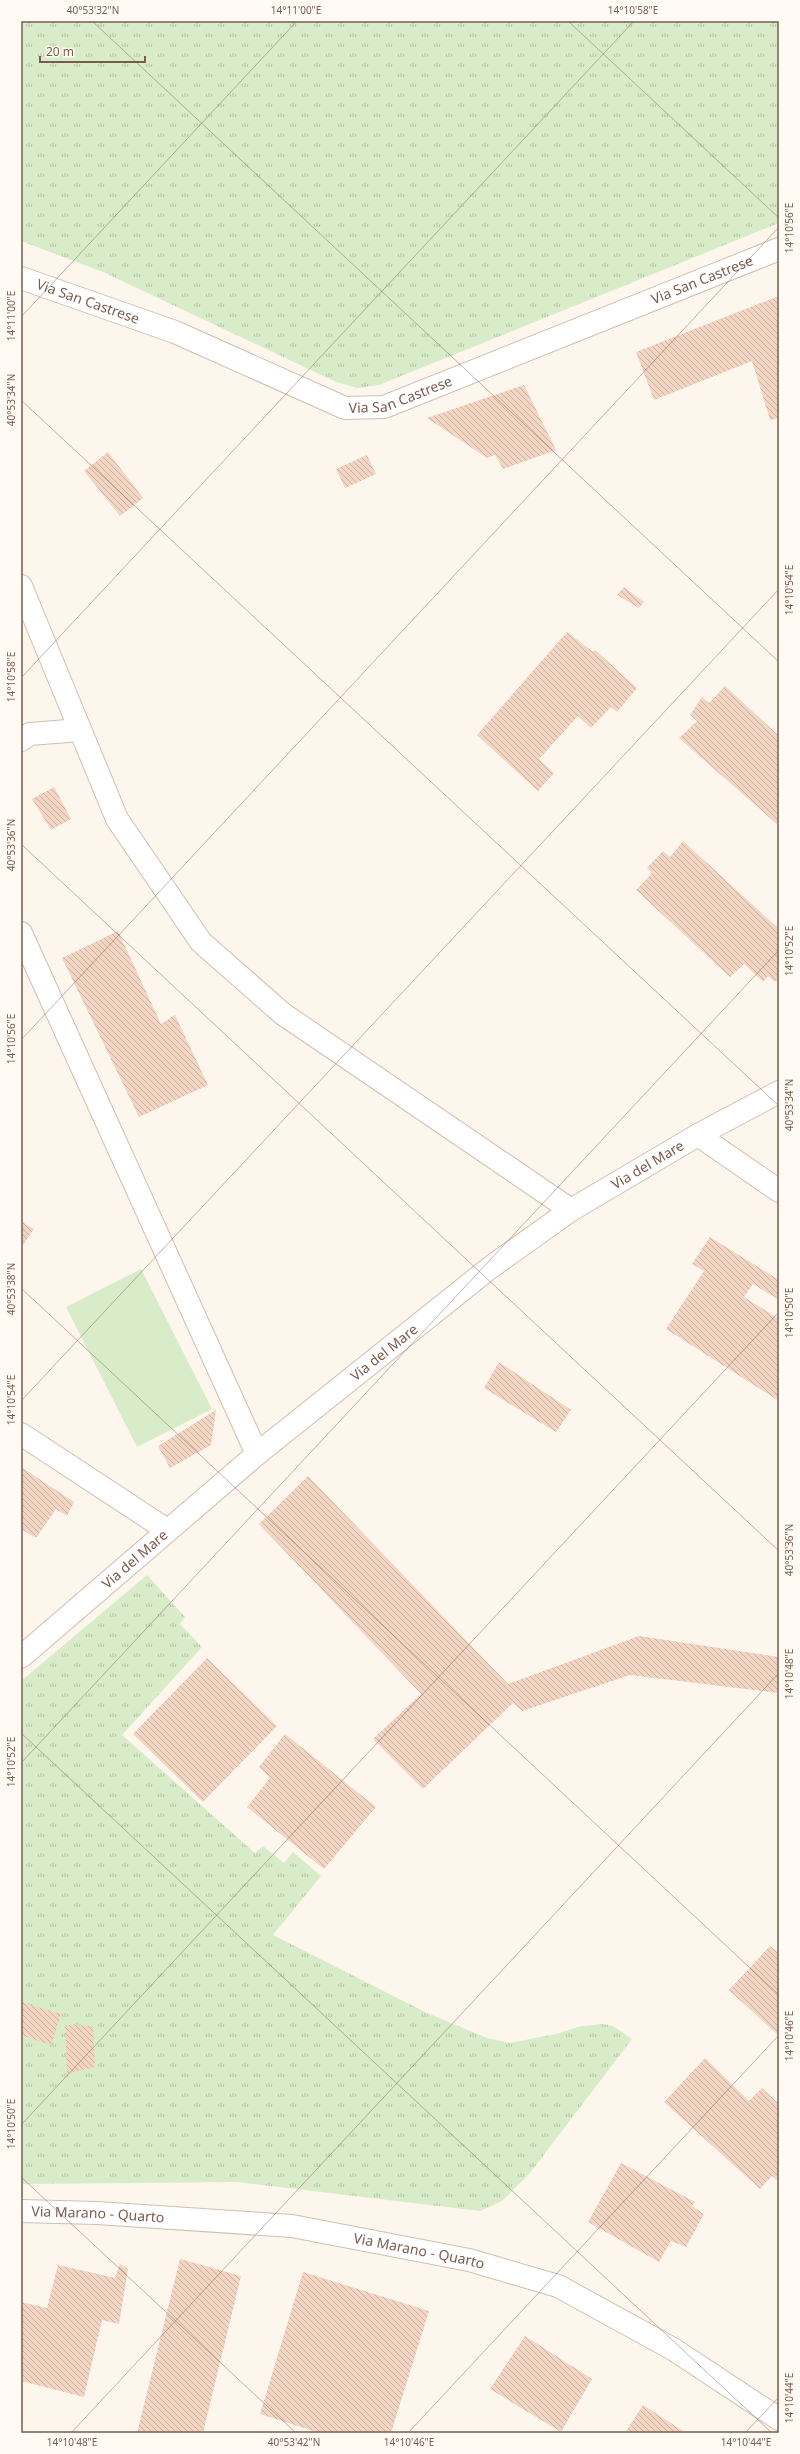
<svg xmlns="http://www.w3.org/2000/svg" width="800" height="2454" font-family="'Noto Sans',sans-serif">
  <defs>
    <pattern id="grass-tufts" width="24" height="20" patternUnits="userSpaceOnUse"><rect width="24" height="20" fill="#d8ecc9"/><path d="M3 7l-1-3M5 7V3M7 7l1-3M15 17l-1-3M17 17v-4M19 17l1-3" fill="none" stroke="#b4c2a5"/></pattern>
    <pattern id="building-back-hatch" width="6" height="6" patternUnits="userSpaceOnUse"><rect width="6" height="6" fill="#f3d5c3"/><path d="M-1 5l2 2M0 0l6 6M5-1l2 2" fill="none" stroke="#cab0a1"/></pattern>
  </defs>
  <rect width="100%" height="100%" fill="#fdf6ec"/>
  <path fill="url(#grass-tufts)" d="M21,21H779V223L379,385L357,388L334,381L103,272L21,241Z
    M147,1575L185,1617L180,1624L202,1647L122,1735L255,1853L263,1846L284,1863L293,1852L321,1876L273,1935L427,2013L487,2038L510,2043L556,2034L578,2027L601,2024L613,2026L632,2039L530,2173L502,2201L480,2211L238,2182L21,2184V1681Z"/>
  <path fill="#d8ecc9" d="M141,1269L212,1409L137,1447L66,1307Z"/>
  <path fill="url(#building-back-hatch)" d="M779,296V418L770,420L752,361L654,400L636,352Z
    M524,385L556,450L503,469L495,455L487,458L427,418Z
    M108,452L143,498L120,516L84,471Z
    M367,455L376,474L345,488L336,469Z
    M624,587L644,602L639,608L617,595Z
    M567,632L593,652L595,650L637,688L617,712L611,707L591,728L578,716L539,759L554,773L538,791L477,735Z
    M725,686L779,736V826L679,738L697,721L690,715L702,697L709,703Z
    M54,787L71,819L51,830L32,799Z
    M683,841L779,929V978L775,982L768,976L763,982L744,964L730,977L636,890L652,873L647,868L663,851L670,857Z
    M118,931L161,1024L175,1015L208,1085L139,1117L62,958Z
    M21,1221L34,1229L21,1248Z
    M710,1237L779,1280V1300L753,1284L744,1297L779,1319V1401L666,1329L704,1271L692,1264Z
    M499,1362L571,1410L556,1432L484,1388Z
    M216,1410L211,1445L170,1468L158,1446Z
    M21,1467L74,1502L67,1516L56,1509L36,1538L21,1529Z
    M308,1476L508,1684L639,1636L779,1657V1693L630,1675L522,1711L513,1703L423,1789L373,1739L421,1694L259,1524Z
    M207,1658L277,1726L203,1802L133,1734Z
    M285,1734L376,1807L324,1869L247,1807L270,1778L259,1767Z
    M770,1946L779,1953V2036L729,1990Z
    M21,2002L61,2014L51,2045L21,2035Z
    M65,2025L93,2026L95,2067L67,2074Z
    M705,2058L749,2101L762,2088L779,2104V2182L772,2176L760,2189L664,2102Z
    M621,2163L695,2202L692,2206L704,2214L686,2247L671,2241L659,2262L588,2222Z
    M180,2259L241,2276L203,2433H137Z
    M120,2264L128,2269L119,2324L102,2320L84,2397L21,2381V2302L47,2308L58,2265L115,2278Z
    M303,2272L429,2311L391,2433H320L260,2414Z
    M525,2336L592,2379L561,2432L490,2389Z
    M643,2405L686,2433H625Z"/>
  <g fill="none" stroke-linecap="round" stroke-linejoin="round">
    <defs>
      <g id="street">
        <path id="s1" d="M21,278L175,332L345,408L384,407L779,249"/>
        <path d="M21,586L117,819L201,942L283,1014L571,1210"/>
        <path d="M21,740L30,734L80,730"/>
        <path d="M21,933L257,1454"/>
        <path d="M698,1135L779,1191"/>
        <path d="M21,1434L167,1530"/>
        <path id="s2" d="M21,1657L257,1454L491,1267L571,1210L698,1135L779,1092"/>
        <path id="s3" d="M21,2211L97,2213L292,2226L469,2260L558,2286L673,2349L779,2419"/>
      </g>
    </defs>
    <use href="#street" stroke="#d1beb0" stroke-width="24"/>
    <use href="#street" stroke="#fff" stroke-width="22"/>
  </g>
  <path fill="none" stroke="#7a5c4d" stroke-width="1" stroke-opacity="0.45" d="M92,21L779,662M568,21L779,218M21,317L297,21M21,400L779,1106M21,678L634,21M21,844L779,1551M21,1040L779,227M21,1288L779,1995M21,1401L779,589M21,1733L772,2433M21,1763L779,950M21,2125L779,1312M21,2177L296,2433M71,2433L779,1673M408,2433L779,2035M745,2433L779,2397"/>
  <g text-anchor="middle" stroke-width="3" stroke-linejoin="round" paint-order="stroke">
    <g font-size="14" fill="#7a5c4d" stroke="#fffaf3">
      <text dy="5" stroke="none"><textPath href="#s1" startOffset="731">Via San Castrese</textPath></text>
      <text dy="5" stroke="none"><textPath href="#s1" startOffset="71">Via San Castrese</textPath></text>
      <text dy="5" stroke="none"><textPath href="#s1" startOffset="407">Via San Castrese</textPath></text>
      <text dy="5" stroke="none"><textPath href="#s2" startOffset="798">Via del Mare</textPath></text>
      <text dy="5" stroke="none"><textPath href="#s2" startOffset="474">Via del Mare</textPath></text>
      <text dy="5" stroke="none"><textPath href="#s2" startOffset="150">Via del Mare</textPath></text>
      <text dy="5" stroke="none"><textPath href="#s3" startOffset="77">Via Marano - Quarto</textPath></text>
      <text dy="5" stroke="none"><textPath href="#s3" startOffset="401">Via Marano - Quarto</textPath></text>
    </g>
  </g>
  <rect width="800" height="2454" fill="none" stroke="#fffaf3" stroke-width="44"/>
  <path d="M40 56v6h105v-6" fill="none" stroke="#7a5c4d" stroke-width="2"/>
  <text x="46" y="56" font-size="12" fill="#7a5c4d" stroke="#fffaf3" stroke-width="3" paint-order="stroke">20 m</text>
  <rect x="22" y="22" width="756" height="2410" fill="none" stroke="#7a5c4d" stroke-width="1.5"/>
  <g font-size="10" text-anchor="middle" fill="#7a5c4d">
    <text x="93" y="14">40°53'32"N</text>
    <text x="296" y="14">14°11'00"E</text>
    <text x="633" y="14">14°10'58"E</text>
    <text transform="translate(789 228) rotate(-90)" y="4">14°10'56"E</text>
    <text transform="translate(11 316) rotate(-90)" y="4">14°11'00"E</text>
    <text transform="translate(11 400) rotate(-90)" y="4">40°53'34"N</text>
    <text transform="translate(789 590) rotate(-90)" y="4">14°10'54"E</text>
    <text transform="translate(11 677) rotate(-90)" y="4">14°10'58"E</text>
    <text transform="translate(11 845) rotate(-90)" y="4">40°53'36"N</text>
    <text transform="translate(789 951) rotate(-90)" y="4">14°10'52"E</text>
    <text transform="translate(11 1039) rotate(-90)" y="4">14°10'56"E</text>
    <text transform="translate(789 1105) rotate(-90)" y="4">40°53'34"N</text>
    <text transform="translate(11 1289) rotate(-90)" y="4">40°53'38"N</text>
    <text transform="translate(789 1313) rotate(-90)" y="4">14°10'50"E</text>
    <text transform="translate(11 1400) rotate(-90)" y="4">14°10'54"E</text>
    <text transform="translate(789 1550) rotate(-90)" y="4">40°53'36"N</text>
    <text transform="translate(789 1674) rotate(-90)" y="4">14°10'48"E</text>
    <text transform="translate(11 1762) rotate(-90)" y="4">14°10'52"E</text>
    <text transform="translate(789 2036) rotate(-90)" y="4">14°10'46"E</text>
    <text transform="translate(11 2124) rotate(-90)" y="4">14°10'50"E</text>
    <text transform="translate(789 2398) rotate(-90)" y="4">14°10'44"E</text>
    <text x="72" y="2446">14°10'48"E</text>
    <text x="294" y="2446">40°53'42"N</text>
    <text x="409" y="2446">14°10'46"E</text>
    <text x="746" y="2446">14°10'44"E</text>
  </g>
</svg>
